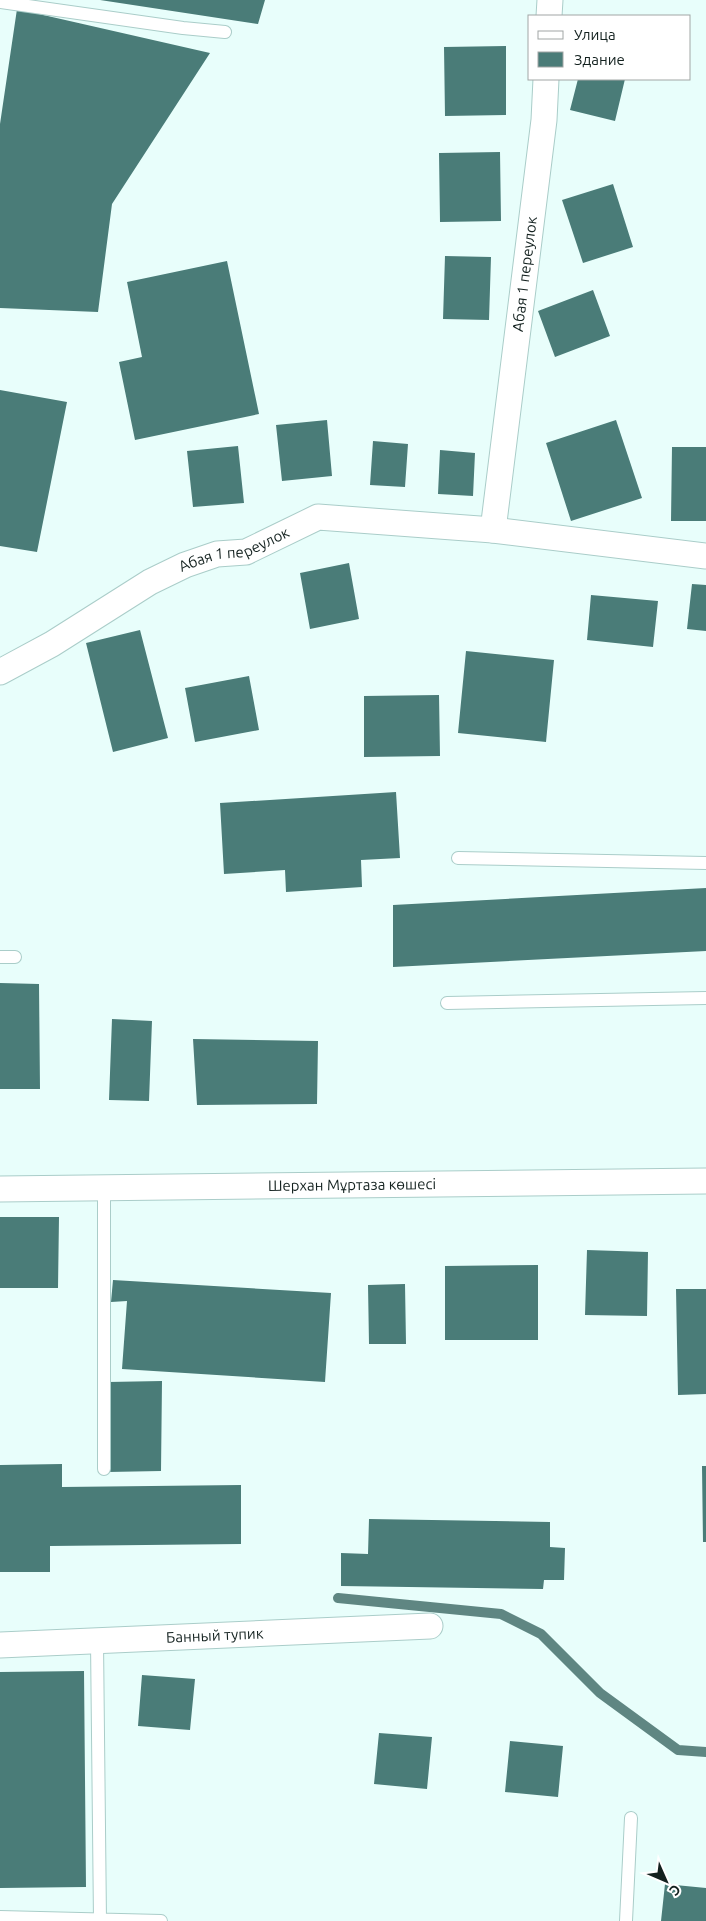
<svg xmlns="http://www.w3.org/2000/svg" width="706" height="1921" font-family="Ubuntu,sans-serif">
  <rect width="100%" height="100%" fill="#e8fefb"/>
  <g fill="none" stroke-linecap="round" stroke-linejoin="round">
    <path stroke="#5f8682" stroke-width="10" d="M338,1598L501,1614L541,1634L600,1693L678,1750L706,1752"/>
  </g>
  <path fill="#4a7c78" d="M100,0H265L258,24Z
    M17,9L210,53L112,204L98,312L0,308V124Z
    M506,46V115L445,116L444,47Z
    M578,79H625L615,121L570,110Z
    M500,152L501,221L440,222L439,153Z
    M613,184L633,247L583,263L562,200Z
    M445,256L491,257L489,320L443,319Z
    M227,261L259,414L135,440L119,362L142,357L127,282Z
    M593,290L610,336L555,357L538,311Z
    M0,390L67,402L37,552L0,546Z
    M327,420L332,476L282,481L276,425Z
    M616,420L642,498L571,521L546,443Z
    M373,441L408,444L405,487L370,485Z
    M238,446L244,503L193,507L187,451Z
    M672,447H706V521H671Z
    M440,450L475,453L473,496L438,494Z
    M349,563L359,619L310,629L300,573Z
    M692,584L706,585V631L687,629Z
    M591,595L658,601L653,647L587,640Z
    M140,630L168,738L113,752L86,643Z
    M466,651L554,660L546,742L458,733Z
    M249,676L259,730L195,742L185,688Z
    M439,695L440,756L364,757V696Z
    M396,792L400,858L361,860L362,887L286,892L285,870L224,874L220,803Z
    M706,888V951L393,967V905Z
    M0,983L39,984L40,1089H0Z
    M112,1019L152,1021L149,1101L109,1100Z
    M193,1039L318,1041L317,1104L197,1105Z
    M0,1217H59L58,1288H0Z
    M587,1250L648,1252L647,1316L585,1315Z
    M538,1265V1340H445V1266Z
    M113,1280L331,1293L325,1382L122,1369L127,1301L111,1302Z
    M405,1284L406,1344H369L368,1285Z
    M676,1289H706V1394L678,1395Z
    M162,1381L161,1471L108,1472V1382Z
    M62,1464V1487L241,1485V1544L50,1546V1572H0V1465Z
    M702,1466H706V1542H703Z
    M369,1519L550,1522V1547L565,1548L564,1580H544L543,1589L341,1586V1553L368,1554Z
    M84,1671L86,1887L0,1888V1672Z
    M142,1675L195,1679L190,1730L138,1726Z
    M379,1733L432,1737L427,1789L374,1784Z
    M510,1741L563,1746L558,1797L505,1792Z
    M665,1884L706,1888V1921H661Z"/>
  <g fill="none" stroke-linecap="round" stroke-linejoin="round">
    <defs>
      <path id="lane" d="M0,2L183,28L225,32
        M458,858L706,863
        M0,957H15
        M447,1003L706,998
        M104,1469V1188
        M97,1641L100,1921
        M0,1917L161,1921
        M626,1921L631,1818"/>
      <g id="street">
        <path d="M549,16L550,0"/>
        <path id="s1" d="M493,530L544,120L546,79"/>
        <path id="s2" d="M0,672L52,644L150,582L185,565L217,554L246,552L318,517L493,530L706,556"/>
        <path id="s3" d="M0,1189L706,1181"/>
        <path id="s4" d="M0,1645L430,1626"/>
      </g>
    </defs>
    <use href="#lane" stroke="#aacdc9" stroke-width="14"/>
    <use href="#street" stroke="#aacdc9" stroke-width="27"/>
    <use href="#lane" stroke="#fff" stroke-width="12"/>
    <use href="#street" stroke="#fff" stroke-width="25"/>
  </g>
  <g text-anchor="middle" stroke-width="4.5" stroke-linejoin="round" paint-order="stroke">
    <g font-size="15" fill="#13211f" stroke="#fff">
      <text dy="5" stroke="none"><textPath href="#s1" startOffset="258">Абая 1 переулок</textPath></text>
      <text dy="5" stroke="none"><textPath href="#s2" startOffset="266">Абая 1 переулок</textPath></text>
      <text dy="5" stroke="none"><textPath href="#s3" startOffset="352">Шерхан Мұртаза көшесі</textPath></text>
      <text dy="5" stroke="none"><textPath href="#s4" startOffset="215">Банный тупик</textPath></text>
    </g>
  </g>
  <rect x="528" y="15" width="162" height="65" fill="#ffffff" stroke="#a1a6a5"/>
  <rect x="538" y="31" width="25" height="8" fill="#ffffff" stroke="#a1a6a5"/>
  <text x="574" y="40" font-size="15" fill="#13211f">Улица</text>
  <rect x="538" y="52" width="25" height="15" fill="#4a7c78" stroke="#a1a6a5"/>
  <text x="574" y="65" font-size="15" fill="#13211f">Здание</text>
  <g transform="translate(666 1881) rotate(135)" stroke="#ffffff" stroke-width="4" paint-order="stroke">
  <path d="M0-4L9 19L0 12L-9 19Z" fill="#13211f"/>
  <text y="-8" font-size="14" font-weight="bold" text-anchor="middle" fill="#13211f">С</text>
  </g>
</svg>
